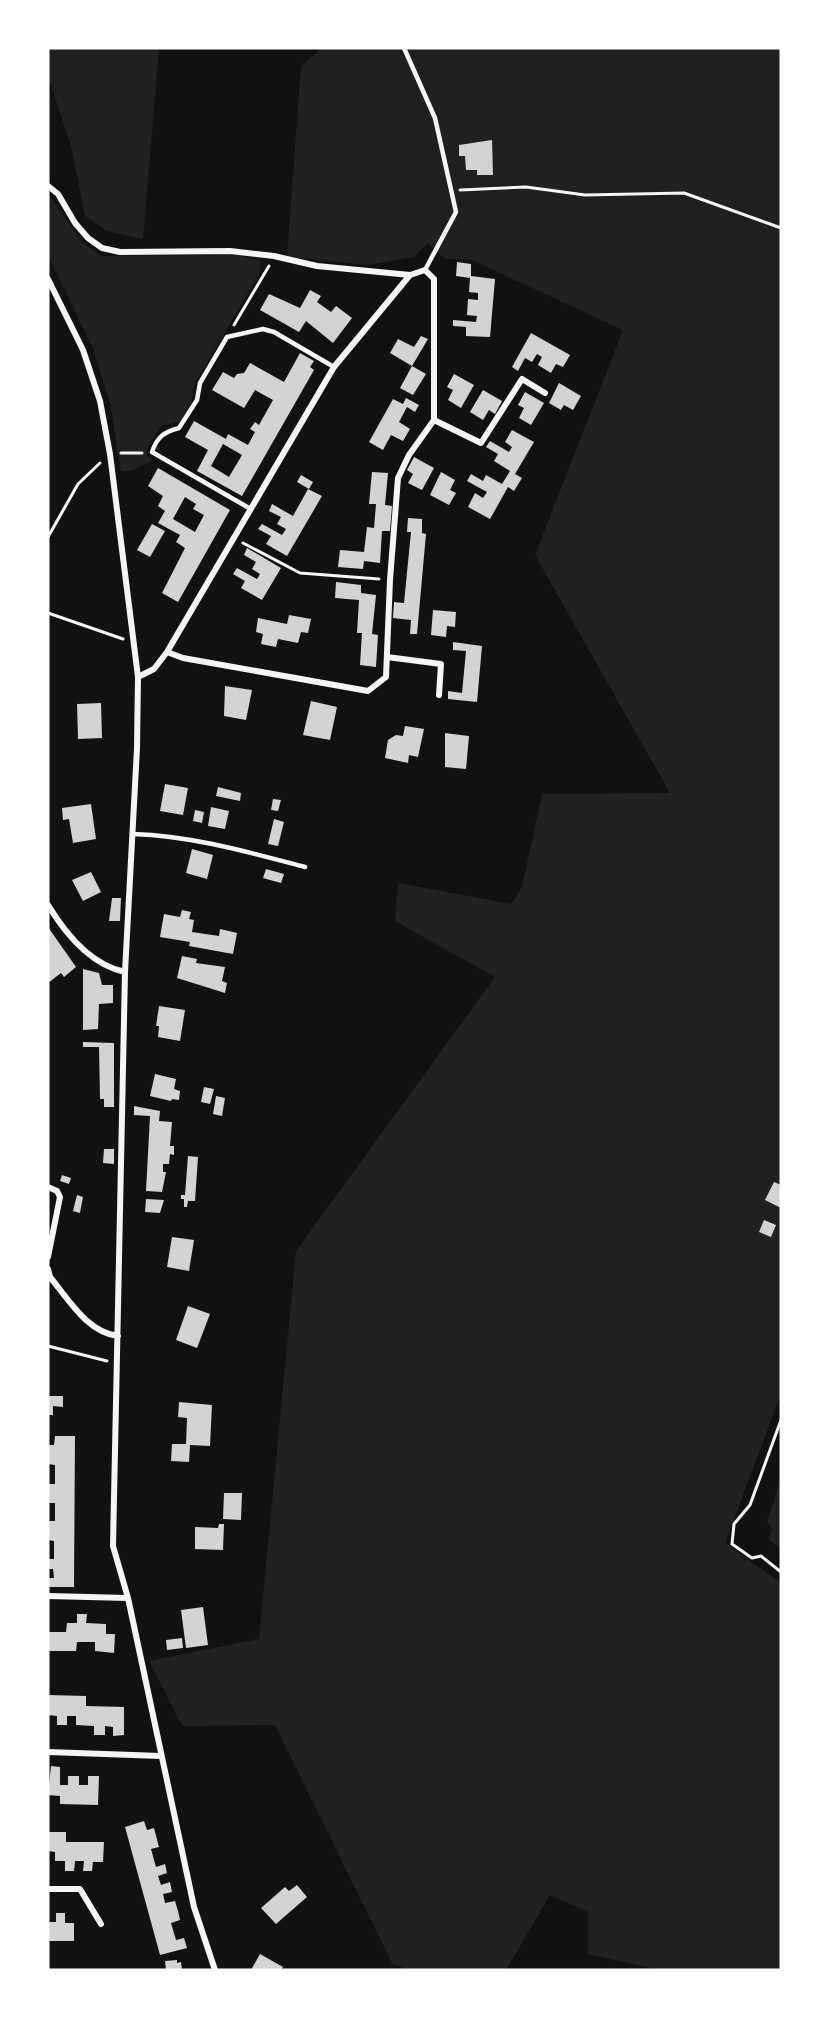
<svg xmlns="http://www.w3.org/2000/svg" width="829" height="2018" font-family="'Noto Sans',sans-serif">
  <rect width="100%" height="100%" fill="#111"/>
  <path fill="#202020" d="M48,48H159L143,239L107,231L85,216L72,150L48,76Z
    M322,48H781V1394L725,1543L781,1583V1970H660L588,1954V1912L550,1895L506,1970H408L392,1963L275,1725L182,1726L149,1661L259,1639L296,1251L495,977L395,921L398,883L511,904L522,887L542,794L670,793L535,555L623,330L472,260L445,259L428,243L414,257L367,265L287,257L301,66Z
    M48,193L81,241L101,256L239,255L260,261V273L194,385L192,402L180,422L161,426L147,448V456L153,460L131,471H121L110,403L93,348L48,256Z
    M781,1479V1549L769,1540L772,1528L767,1522Z"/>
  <path fill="#d3d3d3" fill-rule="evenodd" d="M492,140L493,175H477V170H466L465,156H459V145Z
    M457,262L471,264V276L495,279L490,337L466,336V327L453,326V320L476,322L477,316L467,315L468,299L478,300V293L469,292L470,278L456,276Z
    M310,290L321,296L317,302L331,312L336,306L352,318L333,343L306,321L299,332L260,310L269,294L300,308Z
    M531,333L570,355L563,367L556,364L551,373L538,365L542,357L537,354L532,362L525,358L518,371L512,367Z
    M421,336L428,339L412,366L390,353L398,339L414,347Z
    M300,353L314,361L310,367L314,370L242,496L197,471L208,450L185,437L194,421L226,439L228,434L248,445L255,432L250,429L255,422L259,425L273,400L255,390L244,408L212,390L223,372L234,378L237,374L244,373L250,363L284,382ZM223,444L242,455L229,477L211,466Z
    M412,366L426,374L413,395L400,388Z
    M454,374L474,385L461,408L448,400L453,390L447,387Z
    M559,383L581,396L573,410L564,405L561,410L549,403Z
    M483,390L502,401L495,414L489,410L483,420L470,412Z
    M525,392L544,403L531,425L519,418L524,408L518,405Z
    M406,398L419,405L415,412L407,407L399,422L410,429L403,441L391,435L383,450L369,442L393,399L403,404Z
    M512,430L534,442L515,474L522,478L514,491L508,487L490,519L468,507L475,493L483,498L487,492L467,481L471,474L483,481L486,475L502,484L510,471L494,461L498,454L486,447L490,441L509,452L512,447L505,442Z
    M414,457L434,468L422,490L408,483L413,474L407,470Z
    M158,468L230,510L178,602L162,593L185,548L176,542L180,535L158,523L165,511L158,506L163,496L148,486ZM185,497L196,504L193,509L204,515L195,532L173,519Z
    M372,472L388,473L385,505L392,506L390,531H382L380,563L364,561L363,569L338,567L340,550L364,552L367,527L374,528L376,504H369Z
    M441,472L455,480L450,490L456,493L449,505L430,495Z
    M301,475L313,482L309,489L297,482Z
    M308,489L322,496L287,556L266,544L271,536L258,529L262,524L282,535L286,529L277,524L281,517L269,511L272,504L293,516Z
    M408,518L422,519V533L426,534L417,634H410L411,620L393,618L394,602L404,603L411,532H407Z
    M152,524L165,531L150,557L137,550Z
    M247,548L281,568L262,600L241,588L245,581L233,574L237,568L257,579L260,574L252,569L256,562L244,555Z
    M336,582L361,585V593L376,595L372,634L378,635L376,667L360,665L362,633H357L359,600L335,598Z
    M433,610L456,612L455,627L447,626L446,637L431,635Z
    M289,615L311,619L308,633L301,632L298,643L278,639L276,647L261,644L263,634L256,632L258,618L287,624Z
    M453,642L482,646L477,702L448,699V691L462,693L466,651L453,650Z
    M225,686L252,690L246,720L224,716Z
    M311,701L337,707L330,740L303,735Z
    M101,703L102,738L78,739L77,704Z
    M405,726L424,729L418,757L409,755L408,763L385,758L388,740L396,735L403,736Z
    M445,733L469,736L466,769L445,767Z
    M165,784L188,788L183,815L160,811Z
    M218,787L241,793L240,801L216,796Z
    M273,799L281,800L278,811L271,810Z
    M91,804L96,839L73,843L69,819L63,820L62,808Z
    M211,807L229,811L225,829L208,826Z
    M195,810L204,812L202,823L193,821Z
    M274,819L284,822L278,846L268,844Z
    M192,849L213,855L207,879L186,873Z
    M266,869L284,874L281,883L263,878Z
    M91,872L101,892L83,901L72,880Z
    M112,898H121L120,921H109Z
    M182,910L191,912L189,919L194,920L192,932L219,936L220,929L237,933L233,954L189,946L190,942L160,937L164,914L180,917Z
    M48,927L76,967L64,977L61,973L48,983Z
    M182,956L197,959L196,963L225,967L222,981L227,983L225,993L177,978Z
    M83,969L99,973L102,985H113V1003L99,1004L98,1029L83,1030Z
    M159,1006L185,1010L180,1041L158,1037L159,1026H156Z
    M83,1042L114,1043V1107H104V1099H100L99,1047H83Z
    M155,1074L176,1079L174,1089L180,1091L179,1100L172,1099L171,1101L150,1096Z
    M204,1087L214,1089L210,1104L201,1102Z
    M216,1096L225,1098L222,1116L213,1114Z
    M134,1106L160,1111L159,1121L172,1122L170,1146H174V1155L170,1154L169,1164H163V1172H166L162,1192L146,1191L150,1116L134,1115Z
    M104,1149H114V1164L103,1163Z
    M188,1156L198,1157L195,1201H188L187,1207H184V1199H181V1195H185Z
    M62,1175L71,1178L69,1184L60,1181Z
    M774,1182L781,1185V1208L765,1200Z
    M77,1195L83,1197L80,1213L73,1211Z
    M146,1199L164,1200L160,1213L145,1212Z
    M764,1220L776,1225L771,1237L759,1232Z
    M172,1237L194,1240L189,1271L167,1267Z
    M188,1306L210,1314L197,1348L176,1340Z
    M48,1396H63V1407L53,1406V1415H48Z
    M179,1402L212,1405L210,1446L190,1445L189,1462L171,1461L172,1444H186L187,1418L178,1417Z
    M55,1436H75L74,1587H48V1578H54L53,1569H48V1559H54V1541L48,1540V1521H55V1503H48V1484H55V1465L48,1464V1445H54Z
    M224,1493H242L241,1520L223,1519Z
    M219,1524H224L223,1550L195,1549V1527L218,1528Z
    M203,1607L208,1645L186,1648L181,1610Z
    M77,1614H87L86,1623L106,1624V1634H115L114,1653L95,1651V1642H77L76,1651H48V1632H66L67,1623H77Z
    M182,1638L183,1648L167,1650L166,1640Z
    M48,1695L86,1696V1706L124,1707V1735L113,1736V1727L105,1726V1735H94V1726L76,1725V1716H67V1725H57V1716L48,1715Z
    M51,1766L60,1767V1785H68V1776H79V1785H88V1776H99L98,1805L60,1804V1796L48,1795Z
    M144,1821L147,1830L154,1828L159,1847L151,1849L156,1867L165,1864L167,1873L158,1876L161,1885L170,1882L172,1892L163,1894L165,1903L175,1901L178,1911L180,1920L171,1923L176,1940L184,1938L187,1948L160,1955L125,1827Z
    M48,1832H66V1842H104L103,1862H93L92,1871H83L84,1861H75L74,1871H65V1861H55V1852L48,1851Z
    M297,1885L307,1897L276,1924L261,1908L285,1887L289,1891Z
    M56,1913H65V1923H74V1941H48V1922H56Z
    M260,1954L283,1967L281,1970H251Z
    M177,1960V1963L181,1962L182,1970H166L165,1961Z"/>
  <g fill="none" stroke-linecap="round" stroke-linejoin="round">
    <path stroke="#f5f5f5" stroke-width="3" d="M460,190L526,187L585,195L684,193L781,228
      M234,325L269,266
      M121,453H142
      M48,537L78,484L100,463
      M243,543L300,573L379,579
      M48,613L123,639
      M48,1346L107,1361
      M781,1420L750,1505L734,1524L732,1544L752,1558L761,1556L781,1572"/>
    <path stroke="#f5f5f5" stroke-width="4.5" d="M404,48L435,118L456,212L425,270
      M249,508L152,452C157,437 164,432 179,428L197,400L200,383L227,337L263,329L274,332L334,367
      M133,834C193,836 248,852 305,867"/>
    <path stroke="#f5f5f5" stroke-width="6" d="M48,186L58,194L75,223L88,238L102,248L120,252L230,251L274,256L317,266L410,275
      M48,279L83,350L100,401L110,454L138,677L137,748L125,972L113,1546L128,1598L194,1907L215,1970
      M434,420L481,443L522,379L545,393
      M387,657L441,664L439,695
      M138,677L154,669L167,652L334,367L410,275L425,270L434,279V420L409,455L398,478L390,580L386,677L368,691L183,658L167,652
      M48,905C65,933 91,965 125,972
      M48,1187L57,1191L60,1197L48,1257
      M48,1269L50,1277C69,1300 87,1332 118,1336
      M48,1596L128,1598
      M48,1752L161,1756
      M48,1889H80L101,1924"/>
  </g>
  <rect width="829" height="2018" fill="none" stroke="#ffffff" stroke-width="99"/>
</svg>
